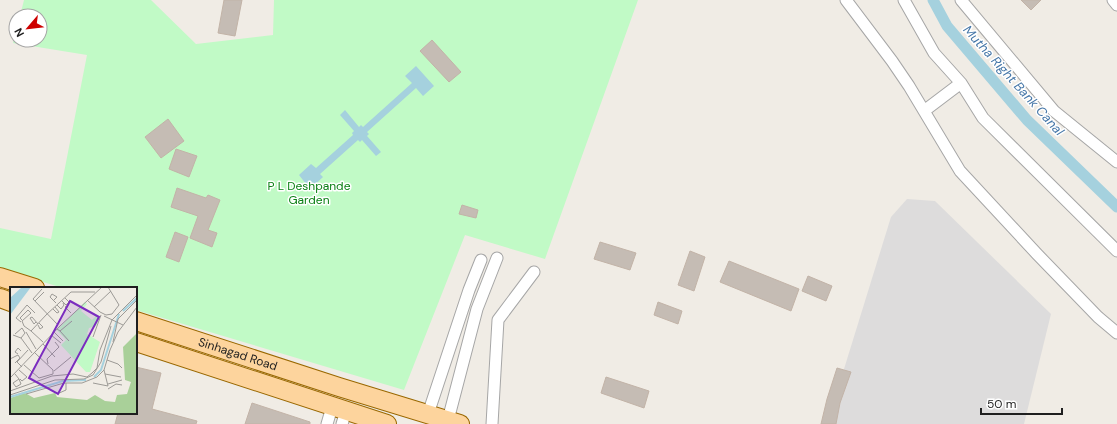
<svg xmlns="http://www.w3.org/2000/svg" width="1117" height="424" font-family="'DM Sans',sans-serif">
  <rect width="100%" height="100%" fill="#f0ece5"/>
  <path fill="#dddcdc" d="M907,199L935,201L1051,314L1024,424H827L891,217Z"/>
  <path fill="#c1fac6" d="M24,0H151L196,44L273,35L274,0H638L545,259L465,235L404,390L136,310V288H63L0,269V228L51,239L87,55L13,43L16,32V40H40V16H20Z"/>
  <path fill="#a5d1de" d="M416,66L434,86L423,96L416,88L367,132L369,134L367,136L381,152L376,156L362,140L360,142L358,140L320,174L323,177L310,189L299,175L311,164L316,168L353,135L352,133L354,131L340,115L345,110L359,127L361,125L363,127L412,83L405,76Z"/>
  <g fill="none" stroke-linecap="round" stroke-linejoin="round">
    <path stroke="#a5d1de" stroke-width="11" d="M933,0L947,26L1027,120L1117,207"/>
  </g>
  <path fill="#c5bcb4" stroke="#c2b3a7" d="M224,0H242L235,36L218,33Z
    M1021,0H1041L1031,10Z
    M432,40L461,72L449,82L420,51Z
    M168,119L184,141L161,158L145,137Z
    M176,149L197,156L189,177L169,169Z
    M177,188L206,198L208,195L220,200L208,230L217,233L212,247L190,238L198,216L171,207Z
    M462,205L478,210L476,218L459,214Z
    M175,232L188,237L179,262L166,257Z
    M600,242L636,253L630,270L594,259Z
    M690,251L705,257L694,291L678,285Z
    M729,261L799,289L791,311L720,282Z
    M808,276L832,286L826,301L802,291Z
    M658,302L682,311L678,324L654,315Z
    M136,367L161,373L152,409L197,421L196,424H115L118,413H136Z
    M837,368L851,372L840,403L836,424H821L827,399Z
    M606,377L649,391L644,408L601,393Z
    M252,403L310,422V424H245Z"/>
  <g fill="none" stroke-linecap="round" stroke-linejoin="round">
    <defs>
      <path id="minor" d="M846,0L892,61L909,86L960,171L1037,254L1098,317L1117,333
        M904,0L934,53L961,83L983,118L1117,251
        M961,0L1054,111L1117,162
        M1113,0L1117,5
        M924,111L961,83
        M428,414L469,290L481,260
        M448,420L477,309L497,258
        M327,424L332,407
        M342,424L346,411
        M492,424L498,320L534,272"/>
      <g id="primary">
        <path d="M0,277L35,288"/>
        <path d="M0,298L11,302"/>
        <path id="s1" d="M136,321L339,387L460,424"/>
        <path d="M136,342L387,424"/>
      </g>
    </defs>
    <use href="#minor" stroke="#a6a6a6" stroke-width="13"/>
    <use href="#primary" stroke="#9a6800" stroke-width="20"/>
    <use href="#minor" stroke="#fff" stroke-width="11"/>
    <use href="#primary" stroke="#fdd49d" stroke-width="18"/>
  </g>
  <g text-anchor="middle" stroke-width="3" stroke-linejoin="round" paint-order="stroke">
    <g font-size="12" fill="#0a8014" stroke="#fff">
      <text x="309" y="190">P L Deshpande<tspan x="309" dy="14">Garden</tspan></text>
    </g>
    <g font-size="12" fill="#1f1f1f" stroke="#fff">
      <text dy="4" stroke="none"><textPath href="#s1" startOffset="107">Sinhagad Road</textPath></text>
    </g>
    <g font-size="13" font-style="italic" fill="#4677a8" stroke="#fff">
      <text transform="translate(1014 80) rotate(48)" y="5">Mutha Right Bank Canal</text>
    </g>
  </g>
  <g transform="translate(10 287)">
    <rect width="127" height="127" fill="#f0ece5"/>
    <path d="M127,46V127H0V111L15,106L24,111L45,106L47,110L77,113L85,108L95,114L105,115L107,108L117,107L121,95L115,93L113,60Z" fill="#a9d099"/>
    <path d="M75,15L77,17L71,24L82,33L86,29L89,32L86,39L79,41L77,47L90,55L80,85H76L51,58L56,53L47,43Z" fill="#c1fac6"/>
    <path d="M12,0H21L0,28V11Z" fill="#a5d1de"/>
    <path fill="none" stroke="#a5d1de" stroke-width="2" d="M113,24L127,11M84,90L91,83L109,27M0,110L53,94L76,93"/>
    <path fill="none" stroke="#9c9a96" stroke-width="1" d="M32,2L23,12L48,38M44,13L47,10L42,7L40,10L46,16M77,13L90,25L96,28L102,27L109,18L98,0M25,14L34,5M52,14L56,18L59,15L55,11M47,18L51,22L54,18L53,16M58,18L55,20L61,26M84,20L101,4M43,22L47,26L49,25L45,20M94,29L113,38M12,33L10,31L18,23L21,26L12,34L14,39L21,44M11,35L6,31L17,18L25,26M26,35L24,37L20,31L22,30L28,37M28,38L30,42L33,40L29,36M47,42L50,44L62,34M50,44L59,54M16,45L26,62M44,45L53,54M5,47L12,41L15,46L11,51M3,48L11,51L22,66M41,48L51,56M83,50L91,28M33,55L21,44L37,27L61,5H85M103,55L108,32L127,13M33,57L45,70M8,67L5,65L8,61L11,64M0,72L8,68L10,71L5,76M97,73L108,77L112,81M38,77L37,72L49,60L45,55M14,78L29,91L43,87V83L25,66M12,80L7,75L18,63M9,83L17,90L12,94L10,92M44,84L61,70M5,87L9,92L3,96L6,100L11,97L9,92M95,87L111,90M0,91L50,39L92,0M83,96L98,99L94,83L100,63L108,45L127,20M98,97L112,93M98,102L106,97L112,98M0,104L42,89L63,87L77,90L82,86L87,81L90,63L102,33L127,8M16,107L54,96H72L87,90L94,83M47,107L56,103V96M0,108L45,93L74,92L83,88L91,75L101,39"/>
    <path fill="#7b2cbf" fill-opacity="0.15" stroke="#7b2cbf" stroke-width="2" d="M60,14L89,30L48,107L19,91Z"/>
    <rect width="127" height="127" fill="none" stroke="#1f1f1f" stroke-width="2"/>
  </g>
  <g transform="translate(28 28) rotate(242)"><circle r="19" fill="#ffffff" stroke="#a5a5a5"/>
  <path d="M0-3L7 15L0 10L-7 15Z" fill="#ce0100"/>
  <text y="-6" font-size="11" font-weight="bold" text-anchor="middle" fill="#1f1f1f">N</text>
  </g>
  <path d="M981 408v6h81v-6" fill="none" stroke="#1f1f1f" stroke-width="2"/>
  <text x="987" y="408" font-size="12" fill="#1f1f1f" stroke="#ffffff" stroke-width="3" paint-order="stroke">50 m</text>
</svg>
